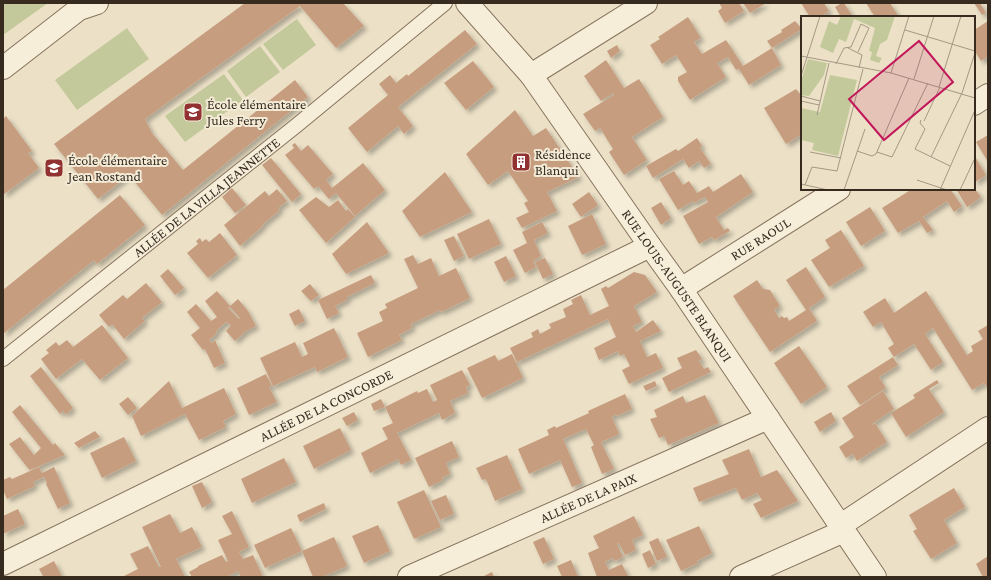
<svg xmlns="http://www.w3.org/2000/svg" width="991" height="580" font-family="'Crimson Pro',serif">
  <defs>
    <filter id="shadow"><feDropShadow dx="3.5" dy="3.5" stdDeviation="2" flood-color="#0004"/></filter>
  </defs>
  <rect width="100%" height="100%" fill="#ece1c7"/>
  <path fill="#c4c99b" d="M3,3H48L3,35Z
    M297,19L316,45L283,70L263,44Z
    M127,28L149,59L77,110L55,80Z
    M260,46L280,72L246,97L227,71Z
    M224,74L243,100L185,142L165,116Z"/>
  <path fill="#c79d7f" fill-rule="evenodd" filter="url(#shadow)" d="M245,3H343L364,26L336,48L300,6L145,119L152,133L183,170L295,80L308,97L162,215L129,175L98,199L54,144Z
    M719,3H739L744,11L725,23L718,11L722,8Z
    M743,3H766L750,13Z
    M801,3H824L829,11L820,17H810Z
    M842,3H844L853,17H841L835,7Z
    M866,3H890L899,17H875Z
    M974,3H980L986,13L982,15Z
    M688,17L701,38L694,42L702,54L726,40L743,66L772,48L781,65L749,85L739,69L736,70L728,57L717,63L726,77L690,100L678,81V77L687,72L676,55L662,64L650,45L660,39L658,37Z
    M795,21L802,29L772,48L767,41L782,32L781,30Z
    M988,21V56L981,61L974,50V30Z
    M465,30L477,44L398,107L413,126L404,134L398,126L367,152L348,128L388,95L379,84L390,75L396,83L407,74L408,76Z
    M617,45L620,51L611,58L607,51Z
    M606,60L624,88L639,79L663,117L632,137L647,160L624,175L609,152L613,149L600,128L595,131L583,114L614,95L613,93L601,101L584,76Z
    M473,61L494,87L466,110L444,83Z
    M796,89L801,95L802,94V134L786,144L764,108Z
    M515,110L533,136L546,128L579,177L547,192L557,211L522,228L516,218L529,212L524,203L528,201L508,171L488,185L466,154Z
    M6,116L32,151L28,153L39,168L3,195V119Z
    M988,135V162L976,142Z
    M697,138L702,146L700,148L711,164L704,168L699,161L689,168L683,159L653,178L646,166L676,149L678,151Z
    M295,143L301,151L308,145L333,174L326,180L332,188L363,163L385,190L355,216L336,193L329,199L318,186L314,189L285,155L294,148L292,145Z
    M974,155L986,175L974,183Z
    M271,158L301,194L292,202L262,165Z
    M674,171L683,185L689,181L697,193L709,186L713,192L741,174L753,192L716,217L724,230L728,228L730,231L714,240L712,237L699,244L683,216L708,202L705,197L694,203L693,201L678,210L659,179Z
    M445,172L472,212L420,237L402,211Z
    M232,188L246,205L235,213L222,197Z
    M277,189L287,201L278,208L280,210L262,225L263,226L240,246L224,225L265,191L269,196Z
    M912,189H950L962,206L954,212L947,201L923,217L933,230L927,233L919,221L898,233L882,208Z
    M956,189H975L981,197L967,207Z
    M589,192L598,205L581,217L572,204Z
    M120,195L145,225L97,264L94,260L3,334V290Z
    M316,197L329,207L338,200L346,211L348,209L355,217L326,243L299,210Z
    M661,202L671,218L661,225L651,208Z
    M870,207L885,231L861,246L846,222Z
    M592,214L606,244L582,255L568,226Z
    M489,219L501,244L469,259L457,234Z
    M367,222L389,253L346,274L332,254Z
    M542,222L548,233L534,240L541,256L533,261L536,267L525,273L513,250L527,243L522,232Z
    M841,230L864,266L829,287L811,260L830,248L825,240Z
    M220,233L237,255L208,278L187,253L198,244L196,241L200,238L202,242L206,239L209,242Z
    M454,236L464,256L454,261L444,240Z
    M413,255L418,264L431,258L439,276L456,268L470,298L441,312L440,310L411,324L412,328L399,335L402,340L368,357L357,333L383,321L379,312L387,308L385,304L418,288L404,259Z
    M506,256L516,276L504,282L494,262Z
    M545,258L553,274L543,279L535,262Z
    M806,267L825,297L809,308L817,321L770,352L733,296L757,280L763,289L770,290L780,306L774,310L779,318L782,316L784,318L787,317L789,321L806,310L786,280Z
    M168,269L184,288L175,295L160,276Z
    M634,272L645,275L657,292L634,306L642,322L633,326L636,332L653,320L661,331L640,341L647,357L656,353L663,368L629,384L622,370L630,366L624,354L620,356L618,351L599,360L594,348L616,337L608,319L517,362L510,348L533,337L531,333L538,329L540,334L551,328L549,324L566,317L563,309L573,304L571,300L581,295L590,315L609,306L601,289L606,286L608,288Z
    M371,275L375,283L347,297V300L335,306L339,313L327,319L318,300Z
    M146,283L162,302L142,318L145,321L124,339L112,324L109,327L99,315L123,295L127,299Z
    M310,284L319,295L311,301L301,291Z
    M217,291L230,306L238,299L248,311L256,326L246,331L235,341L226,331L231,325L226,322L216,331L217,333L209,340L212,343L215,340L225,363L214,368L205,349L203,350L191,335L200,328L187,312L196,304L211,321L217,317L205,301ZM230,307L240,318L239,319L228,308Z
    M926,291L967,355L973,351L971,346L983,339L978,331L988,325V387H987L984,383L972,390L933,328L925,334L943,362L931,370L914,344L894,357L888,348L894,344L881,322L873,327L863,312L885,298L894,313Z
    M299,309L305,321L295,326L289,314Z
    M102,325L128,358L100,380L82,359L56,379L41,359L49,353L46,350L56,342L59,346L67,340L73,347Z
    M334,328L348,357L317,372L315,367L273,386L260,358L295,342L302,357L308,354L303,343Z
    M799,346L827,387L801,404L774,363Z
    M696,350L702,359L699,361L704,369L708,367L711,372L669,392L662,378L682,368L677,358Z
    M512,354L523,378L482,398L467,368L495,355L498,361Z
    M893,357L898,365L879,377L886,388L860,405L847,386Z
    M41,367L73,408L66,414L63,411L60,414L30,376Z
    M462,370L470,385L466,387L468,393L450,401L455,413L442,420L439,413L397,433L411,460L401,465L398,459L370,473L361,453L388,439L382,428L393,423L385,407L417,391L418,393L427,389L433,402L437,400L430,385Z
    M266,374L272,386L269,387L277,402L249,415L237,388Z
    M937,380L939,383L929,389L944,412L906,437L891,413L915,398L913,395Z
    M169,381L182,408L224,388L236,414L223,421L226,427L199,440L185,414L141,436L132,416Z
    M655,381L657,386L646,391L643,386Z
    M883,391L894,409L872,424L873,425L875,423L887,442L857,461L853,454L846,458L839,447L854,437L842,418Z
    M625,394L632,409L617,416L616,414L612,417L619,434L601,442L614,469L602,474L591,447L594,445L586,429L563,439L582,483L572,487L560,460L529,474L518,449L549,435L547,430L555,426L556,428L589,413L588,411Z
    M705,395L719,423L668,445L664,436L659,438L650,419L657,417L654,410L683,396L686,403Z
    M128,397L137,408L128,415L119,404Z
    M381,399L385,407L374,411L371,404Z
    M20,405L53,445L55,443L65,455L30,470L27,467L9,444L20,437L34,455L41,448L12,412Z
    M354,412L358,420L347,426L342,418Z
    M831,412L836,421L820,432L814,422Z
    M340,428L351,450L314,469L303,446Z
    M95,431L100,437L79,448L74,443Z
    M124,437L136,461L102,478L90,453Z
    M452,441L459,457L446,463L450,474L442,478L443,480L429,487L415,458Z
    M749,449L761,477L777,470L798,501L761,518L753,504L762,500L757,493L742,500L736,488L699,502L693,488L729,474L722,460Z
    M507,455L522,489L495,501L486,479L482,480L476,468Z
    M284,458L296,482L252,503L241,479Z
    M39,467L42,473L54,467L70,503L58,509L46,484L47,483L44,477L33,482L35,486L7,499L3,490V480L10,477L12,479Z
    M202,482L212,502L202,508L192,486Z
    M954,488L965,507L944,520L957,543L931,559L913,531L917,529L909,515Z
    M424,490L441,527L414,539L397,502Z
    M446,495L454,514L440,520L431,501Z
    M324,503L326,509L300,522L297,515Z
    M18,509L25,524L3,534V516Z
    M232,511L249,547L239,552L243,559L253,555L263,577H241L238,571L226,577H192L189,572L198,567V566L222,555L226,562L228,561L218,540L232,534L222,516Z
    M170,514L180,533L192,527L202,547L176,559L185,577H122L138,569L130,554L148,546L159,567H161L142,527Z
    M634,516L643,535L632,540L636,550L625,555L619,543L617,544L623,557L615,561L613,558L605,562L609,570L622,564L628,576L597,577L588,553L599,548L593,536Z
    M378,525L390,551L364,563L352,536Z
    M699,526L712,553L697,561L698,563L681,571L666,540Z
    M291,528L302,551L334,537L347,566L322,577H313L302,551L265,568L254,545Z
    M544,537L554,559L543,564L533,542Z
    M658,538L667,557L657,561L649,542Z
    M650,550L656,564L648,568L642,554Z
    M988,556V577H983L976,564Z
    M571,560L578,577H562L557,566Z
    M54,561L62,577H40L43,576L39,569Z
    M492,572L494,577H482Z"/>
  <g fill="none" stroke-linecap="round" stroke-linejoin="round">
    <defs>
      <g id="service">
        <path id="s1" d="M3,359L297,125L445,3"/>
      </g>
      <g id="minor">
        <path id="s2" d="M646,3L531,75L650,246L681,289L875,577"/>
        <path d="M3,68L79,9L97,3"/>
        <path d="M974,104L988,95"/>
        <path id="s3" d="M681,289L839,189"/>
        <path d="M841,525L988,428"/>
        <path id="s4" d="M3,564L650,246"/>
        <path id="s5" d="M409,577L768,418"/>
        <path d="M741,577L844,531"/>
      </g>
      <path id="tertiary" d="M467,3L531,75"/>
    </defs>
    <use href="#service" stroke="#86735d" stroke-width="16"/>
    <use href="#minor" stroke="#86735d" stroke-width="24"/>
    <use href="#tertiary" stroke="#86735d" stroke-width="24"/>
    <use href="#service" stroke="#f7eeda" stroke-width="14"/>
    <use href="#minor" stroke="#f7eeda" stroke-width="22"/>
    <use href="#tertiary" stroke="#f7eeda" stroke-width="22"/>
  </g>
  <defs>
    <symbol id="school-square" viewBox="-11 -11 22 22"><rect x="-9" y="-9" width="18" height="18" rx="4" fill="#913132" stroke="#f3ebd6"/><path d="M0-5L7-2L0 1L-7-2ZM-4 1L0 2.5L4 1V4Q0 6-4 4Z" fill="#fff"/></symbol>
    <symbol id="building-square" viewBox="-11 -11 22 22"><rect x="-9" y="-9" width="18" height="18" rx="4" fill="#913132" stroke="#f3ebd6"/><path d="M-4-6H4V6H1V3H-1V6H-4ZM-2.5-4.3h1.7v1.8h-1.7ZM.8-4.3h1.7v1.8H.8ZM-2.5-1h1.7V.8h-1.7ZM.8-1h1.7V.8H.8Z" fill="#fff"/></symbol>
  </defs>
  <g fill-rule="evenodd">
    <use href="#school-square" x="182" y="101" width="22" height="22"/>
    <use href="#building-square" x="510" y="151" width="22" height="22"/>
    <use href="#school-square" x="43" y="157" width="22" height="22"/>
  </g>
  <g text-anchor="middle" stroke-width="4" stroke-linejoin="round" paint-order="stroke">
    <g font-size="14" fill="#372b20" stroke="#f3ebd6" text-anchor="start">
      <text x="207" y="109">École élémentaire<tspan x="207" dy="16">Jules Ferry</tspan></text>
      <text x="535" y="159">Résidence<tspan x="535" dy="16">Blanqui</tspan></text>
      <text x="68" y="165">École élémentaire<tspan x="68" dy="16">Jean Rostand</tspan></text>
    </g>
    <g font-size="14" fill="#372b20" stroke="#f3ebd6">
      <text dy="5" stroke="none"><textPath href="#s1" startOffset="260">ALLÉE DE LA VILLA JEANNETTE</textPath></text>
      <text dy="5" stroke="none"><textPath href="#s3" startOffset="94">RUE RAOUL</textPath></text>
      <text dy="5" stroke="none"><textPath href="#s2" startOffset="392">RUE LOUIS-AUGUSTE BLANQUI</textPath></text>
      <text dy="5" stroke="none"><textPath href="#s4" startOffset="360">ALLÉE DE LA CONCORDE</textPath></text>
      <text dy="5" stroke="none"><textPath href="#s5" startOffset="196">ALLÉE DE LA PAIX</textPath></text>
    </g>
  </g>
  <g transform="translate(801 16)">
    <rect width="174" height="174" fill="#ece1c7"/>
    <path d="M40,0H94L86,24L79,28L75,40L81,42L78,47L69,44L71,36L68,35L74,12L53,3L45,26L38,23L32,37L19,31L28,5L36,9ZM7,43L26,47L23,59L8,80L0,79V65ZM29,59L56,64L37,140L11,134L13,127L0,124V92L19,96Z" fill="#c4c99b"/>
    <path fill="none" stroke="#a49884" stroke-width="1" d="M104,14L174,35M47,32L61,39L58,52M0,40L90,57L174,82M35,48L43,32L50,31L60,8L68,12L57,36M90,57L108,0M0,60L19,0M113,63L133,0M138,71L160,0M161,77L174,37M0,80L19,85M0,85L18,89M16,99L28,47M120,104L119,107L124,113L114,133L149,150M123,105L139,71M56,135L71,140L75,138L108,62M9,136L40,142M76,136L91,141L127,67M130,141L161,77M116,164L146,174M0,168L27,174M4,169L11,151L36,155L62,53M43,174L64,113M139,174L174,94M159,174L174,142"/>
    <path fill="#c2185b" fill-opacity="0.15" stroke="#c2185b" stroke-width="2" d="M118,25L152,66L83,124L48,83Z"/>
    <rect width="174" height="174" fill="none" stroke="#372b20" stroke-width="2"/>
  </g>
  <rect width="991" height="580" fill="none" stroke="#372b20" stroke-width="8"/>
</svg>
